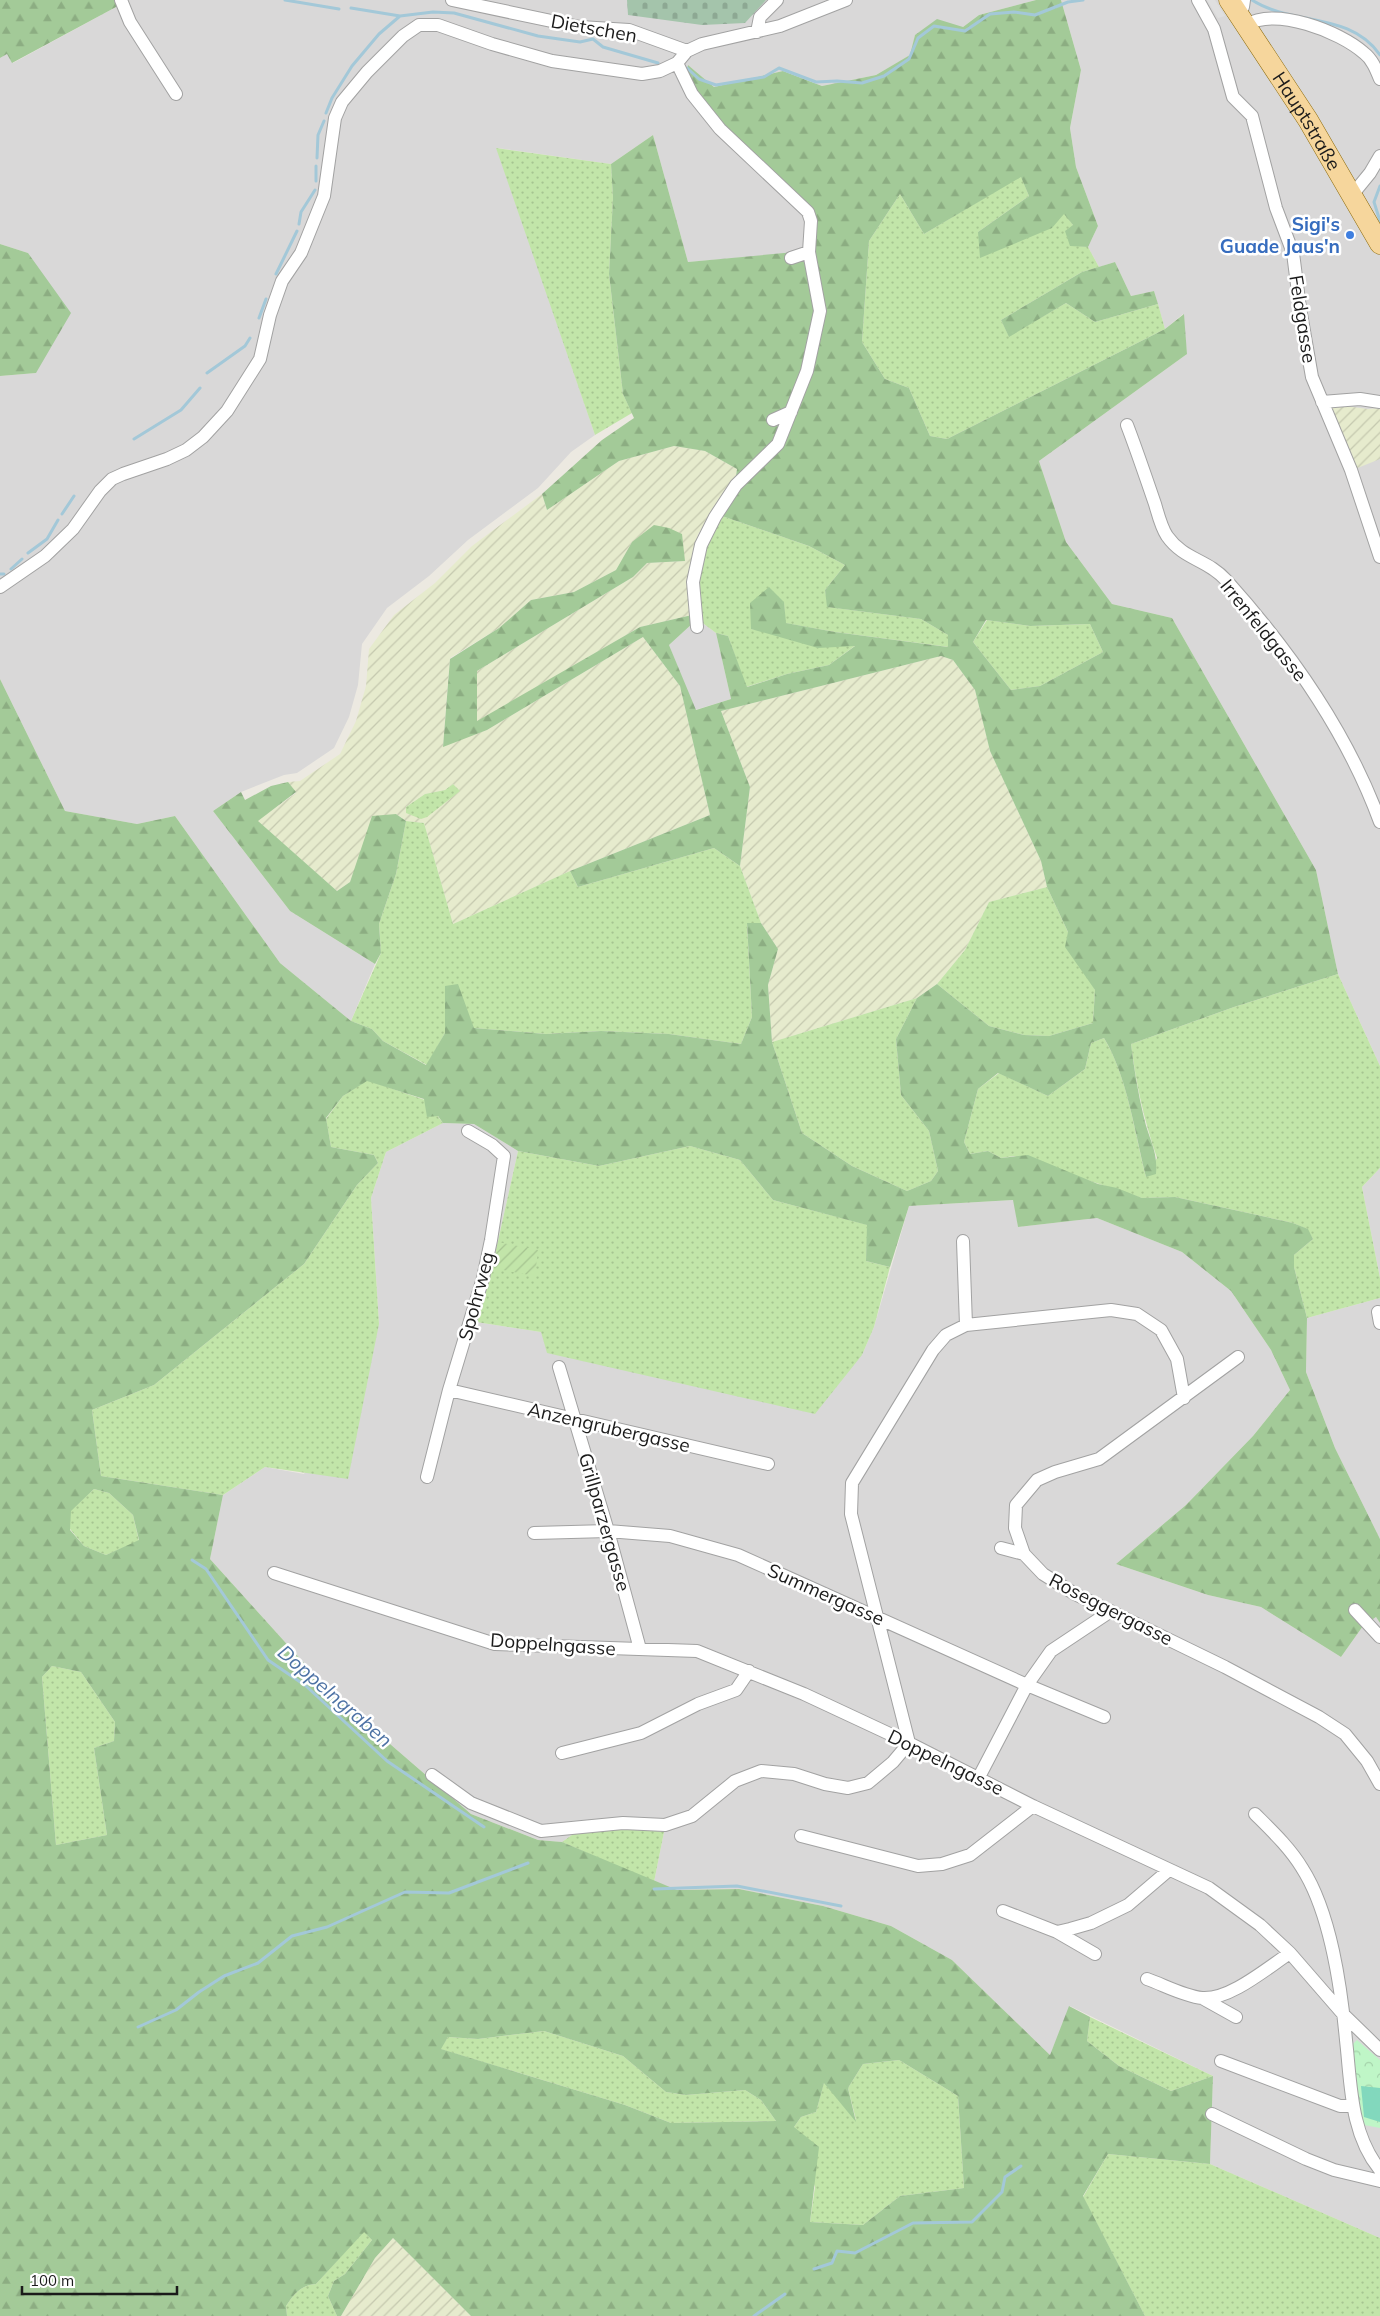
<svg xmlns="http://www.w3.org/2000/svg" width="1380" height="2316" font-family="Mulish,sans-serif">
  <defs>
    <pattern id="farmland-furrows" width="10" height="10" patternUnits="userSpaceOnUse" patternTransform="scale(1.25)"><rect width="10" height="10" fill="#e6ebcd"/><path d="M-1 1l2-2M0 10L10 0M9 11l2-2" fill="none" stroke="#c5c9af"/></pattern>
    <pattern id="grass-dots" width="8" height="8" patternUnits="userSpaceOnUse" patternTransform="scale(1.25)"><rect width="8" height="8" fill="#c2e5a9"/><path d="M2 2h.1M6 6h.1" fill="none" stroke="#a6c491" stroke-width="1.8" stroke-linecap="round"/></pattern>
    <pattern id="forest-firs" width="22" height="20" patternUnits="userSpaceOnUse" patternTransform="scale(1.25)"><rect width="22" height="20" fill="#a3ca98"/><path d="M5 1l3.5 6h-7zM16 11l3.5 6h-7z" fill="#8cad82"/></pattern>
    <pattern id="cemetery-stones" width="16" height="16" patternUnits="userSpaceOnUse" patternTransform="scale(1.25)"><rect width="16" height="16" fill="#a4c4ab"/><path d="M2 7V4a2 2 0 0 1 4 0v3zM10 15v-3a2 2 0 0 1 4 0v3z" fill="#8da893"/></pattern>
    <pattern id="park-crowns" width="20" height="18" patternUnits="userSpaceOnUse" patternTransform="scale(1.25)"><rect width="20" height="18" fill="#bff6c7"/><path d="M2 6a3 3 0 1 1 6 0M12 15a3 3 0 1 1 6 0" fill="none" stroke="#a4d2aa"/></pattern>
    <pattern id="garden-furrows" width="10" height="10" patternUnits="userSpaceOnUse" patternTransform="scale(1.25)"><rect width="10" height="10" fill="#c2e5a9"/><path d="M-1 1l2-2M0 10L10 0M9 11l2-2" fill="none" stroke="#a6c491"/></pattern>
  </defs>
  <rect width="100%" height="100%" fill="#ece9e1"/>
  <path fill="#d9d8d8" d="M116,0H1036L979,15L963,27L915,35L911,55L876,75L822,86L783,71L714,87L688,65L810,207L806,252L688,262L653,135L611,164L497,148L595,435L571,452L538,488L468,540L429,576L387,608L362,644L358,685L349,717L334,748L297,773L284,775L241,792L213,811L290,911L375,964L351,1021L280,963L175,816L137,824L65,811L0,679V376L36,373L28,253L0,244V58L7,54L13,63L116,7Z
    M1061,0H1380V1066L1338,974L1316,870L1172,618L1112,604L1066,542L1039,461L1187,354L1183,314L1165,329L1154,291L1131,296L1115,262L1099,267L1088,247L1098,226L1076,167L1070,128L1081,70Z
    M700,621L716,633L731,699L695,710L669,645L693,623Z
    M443,1123L474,1124L518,1151L492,1268L476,1322L541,1332L862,1355L874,1327L909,1206L1014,1200L1018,1227L1097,1218L1182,1252L1231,1291L1271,1350L1290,1390L1253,1436L1186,1505L1116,1564L1208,1595L1261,1607L1341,1657L1363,1626L1376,1617L1380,1623V2238L1210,2164L1213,2076L1070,2006L1050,2055L952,1960L891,1926L823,1906L739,1889L677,1890L654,1882L664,1832L579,1830L562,1842L538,1840L471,1814L331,1693L210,1559L223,1495L265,1467L304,1474L379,1324L371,1198L386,1152Z
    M1380,1168V1278L1362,1187Z
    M1380,1298V1539L1335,1448L1306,1372L1307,1318Z"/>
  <path fill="url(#farmland-furrows)" fill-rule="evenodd" d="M1330,404L1368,409L1380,408V459L1355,469Z
    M674,446L705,451L737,469L735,483L698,534L687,581L692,615L640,627L476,722L477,671L633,577L647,563L685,561L632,542L616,570L574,592L531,600L499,628L450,658L443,746L487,730L643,637L680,686L710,815L570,871L453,924L424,823L406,821L396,814L353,874L350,882L337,891L257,821L296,793L288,782L300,781L340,754L356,721L366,686L369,649L394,615L435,583L472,546L542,494L547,510L619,461ZM453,784L459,791L444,802L406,807L425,794L445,790Z
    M941,656L953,660L975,690L990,751L1041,861L1047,887L989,902L965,950L937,984L917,998L772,1042L768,985L778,949L761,923L740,866L750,787L721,711Z
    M393,2238L471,2316H341L375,2258Z"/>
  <path fill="url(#grass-dots)" d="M496,148L611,164L613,198L609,274L623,394L632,413L595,435Z
    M1021,176L1029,196L978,232L1064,213L1073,225L1070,245L1088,247L1099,267L1082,272L1001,320L1009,336L1066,303L1095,322L1158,304L1165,329L947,439L930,436L909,388L885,379L862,342L869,241L900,194L924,234Z
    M719,515L809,546L845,565L825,590L828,607L921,619L948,635L949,647L835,632L785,623L784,602L751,629L856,645L829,665L787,674L746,687L728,636L716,633L700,621L697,584L703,555Z
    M987,620L1030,626L1090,624L1103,652L1040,686L1011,690L973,642Z
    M453,784L460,791L427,817L421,819L406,813V807L425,794L445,790Z
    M406,821L424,823L453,924L570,871L578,887L714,848L740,866L761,923L747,924L752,1017L741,1044L669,1034L601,1031L546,1034L474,1028L445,986V1033L427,1065L383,1041L372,1029L351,1021L381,953L379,924L396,874Z
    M1047,887L1095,990L1093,1023L1049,1036L1024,1035L989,1026L937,984L965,950L989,902Z
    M1338,974L1380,1066V1168L1362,1187L1380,1278V1298L1307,1318L1294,1267V1255L1313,1239L1307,1229L1293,1223L1175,1197L1142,1198L1014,1156L1001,1158L988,1151L970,1154L964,1142L978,1089L999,1073L1048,1096L1085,1069L1091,1043L1104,1038C1128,1078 1134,1131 1146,1177L1157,1158C1144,1120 1136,1084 1131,1044L1234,1007Z
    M917,998L896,1039L901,1095L929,1131L938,1171L931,1181L907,1191L852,1166L802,1133L772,1042Z
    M367,1080L425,1100L443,1123L386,1152L371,1198L379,1324L348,1479L265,1467L223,1495L101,1476L92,1410L154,1385L304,1264L357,1185L378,1163L374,1155L331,1147L326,1119L343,1096Z
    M690,1146L740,1160L773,1200L868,1225L866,1261L890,1267L874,1327L862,1355L815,1414L547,1353L541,1332L476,1322L492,1268L518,1151L599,1166Z
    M94,1489L109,1493L133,1515L139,1541L106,1555L84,1546L70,1529V1511Z
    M52,1666L81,1672L115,1722L114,1741L94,1748L107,1835L56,1845L42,1677Z
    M621,1827L664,1832L654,1882L562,1842L579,1830Z
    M1090,2017L1213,2076L1171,2091L1119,2066L1087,2041Z
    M544,2031L623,2056L666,2092L686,2095L745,2090L761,2100L776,2121L671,2123L625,2105L440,2049L448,2037L478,2039Z
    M899,2060L958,2096L964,2188L900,2196L863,2225L810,2222L815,2187L794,2127L801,2117L816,2112L824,2082L856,2120L848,2088L863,2064Z
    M1108,2154L1210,2164L1380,2238V2316H1145L1083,2197Z
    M364,2231L372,2240L345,2274L334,2281L328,2296L337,2316H287L286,2306C294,2294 301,2285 316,2284Z"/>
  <path fill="url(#forest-firs)" fill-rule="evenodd" d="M0,0H116V7L12,63L7,54L0,58Z
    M1036,0H1061L1081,70L1070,128L1076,167L1098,226L1088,247L1070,246L1065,231L1073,225L1064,214L1052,228L980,258L978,232L1029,196L1021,177L924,234L900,194L869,241L862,342L885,379L909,388L930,436L947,439L1165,329L1184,314L1187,354L1039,461L1066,542L1112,604L1172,618L1316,870L1338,974L1234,1007L1131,1044C1134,1069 1138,1093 1144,1118C1149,1140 1158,1150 1156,1174L1146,1177C1135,1133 1127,1076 1104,1038L1091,1043L1085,1069L1048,1096L998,1073L978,1089L964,1142L970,1154L988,1151L1001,1158L1028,1155L1098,1184L1117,1188L1142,1198L1175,1197L1293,1223L1308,1229L1313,1239L1294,1255V1267L1307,1318L1306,1372L1335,1448L1380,1539V1623L1376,1617L1363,1626L1341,1657L1261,1607L1208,1595L1116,1564L1186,1505L1253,1436L1290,1390L1271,1350L1231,1291L1182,1252L1097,1218L1018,1227L1013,1200L909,1206L890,1267L866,1261L867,1225L773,1200L740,1160L690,1146L599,1166L518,1151L474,1124L443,1123L438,1116L427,1117L424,1099L367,1081L343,1096L326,1118L331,1147L374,1155L378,1163L357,1185L304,1264L154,1385L92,1410L101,1476L223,1495L210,1559L331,1693L471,1814L538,1840L562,1842L677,1890L739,1889L823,1906L891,1926L952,1960L1050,2055L1069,2006L1090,2017L1087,2041L1119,2066L1171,2091L1213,2076L1210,2164L1108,2154L1083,2196L1145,2316H471L393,2238L375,2258L341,2316H337L328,2296L334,2281L345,2274L372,2240L364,2232L316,2284C301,2285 294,2294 286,2306L287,2316H0V679L65,811L137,824L175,816L280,963L351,1021L372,1029L383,1041L426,1065L445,1033V986L458,984L474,1028L546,1034L601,1031L669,1034L741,1044L752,1017L747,923H761L778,949L768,985L772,1042L802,1133L852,1166L907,1191L931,1181L938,1171L929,1131L901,1095L896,1039L917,998L937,984L989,1026L1024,1035L1049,1036L1093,1023L1095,990L1065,947L1068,932L1047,887L1041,861L990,751L975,690L953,660L941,656L721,711L750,787L740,866L714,848L578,887L570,871L710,815L680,686L643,637L487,730L443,747L450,659L499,628L531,600L574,592L616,570L632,542L654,525L669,528L682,534L685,561L647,563L633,577L477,671V721L640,627L692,615L693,623L669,645L696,710L731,699L716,633L728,636L747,687L787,674L829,665L855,646L818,648L751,629L750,603L769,587L784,602L786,623L835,632L948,647V635L921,619L827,607L825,590L845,565L809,546L719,515L735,483L737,469L705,451L674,446L619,461L547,510L542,494L602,440L634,418L623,394L609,274L613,198L611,164L653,135L688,262L806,251L810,207L722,127L686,77L688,65L714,87L783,71L822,86L876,75L910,55L915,35L937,19L963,27L979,15ZM986,620L1030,626L1090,624L1103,652L1040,686L1011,690L973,642ZM94,1489L109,1493L133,1515L139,1540L106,1555L84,1546L70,1530L71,1511ZM52,1666L81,1672L115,1722L114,1741L94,1748L107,1835L56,1845L42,1677ZM544,2031L623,2056L666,2092L686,2095L745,2090L761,2100L776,2121L671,2123L625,2105L441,2049L448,2037L478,2039ZM899,2060L958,2096L964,2188L900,2196L863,2225L810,2222L819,2147L794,2127L801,2117L816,2112L824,2083L856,2122L848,2088L863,2064Z
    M0,244L28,253L71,313L36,373L0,376Z
    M1115,262L1131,296L1154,291L1158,304L1095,322L1066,303L1009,337L1001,320L1082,272Z
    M288,782L296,792L258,821L337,891L350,882L372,816L396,814L406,821L396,874L379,924L381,953L375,964L290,911L213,811L241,792L245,800L271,786Z"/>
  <path fill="url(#cemetery-stones)" d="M627,0H766L745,23L702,25L628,15Z"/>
  <path fill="url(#park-crowns)" d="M1357,2040L1380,2060V2128L1364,2125L1359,2107L1352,2045Z"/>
  <path fill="url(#garden-furrows)" d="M498,1242L538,1250L535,1276L492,1268Z"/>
  <path fill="#82d8bd" d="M1361,2086L1380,2088V2122L1364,2117Z"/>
  <path fill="#dfdfdf" d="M1207,0H1215L1225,16L1218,18Z"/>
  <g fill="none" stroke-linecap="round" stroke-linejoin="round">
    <path stroke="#a3c8d8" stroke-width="3" d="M285,0L339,9
      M1252,0C1292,26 1350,11 1380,55
      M351,8L400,16
      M687,68L699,79L716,85L764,77L779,68L816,82L837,81L862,83L884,76L909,59L918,38L934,26L965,31L990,14L1014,12L1035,15L1068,2L1083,0
      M326,113L332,98L352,66L379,34L400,16L433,12L454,13L538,36L580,42L593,39L603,47L658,63
      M317,158L318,135L324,121
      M316,181V166
      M1380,186L1374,202L1380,221
      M299,224L301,212L315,190
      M276,274L297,231
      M259,318L266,299
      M207,373L245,346L250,338
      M134,439L181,410L200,388
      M62,514L74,496
      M28,553L47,539L58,520
      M11,569L22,559
      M0,574H4
      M192,1560L206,1569L268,1660L306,1686L387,1761L484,1827
      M654,1889L737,1886L841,1906
      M138,2027L176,2010L199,1992L224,1976L258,1963L292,1936L327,1927L405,1892L449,1893L528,1863
      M814,2269L832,2263L837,2251L855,2253L913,2223L972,2222L1002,2192L1005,2177L1021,2166
      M754,2316L785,2294"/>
    <defs>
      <path id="minor" d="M121,0L130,22L176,94
        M452,0L580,27L629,30L687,51
        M1198,0L1214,29L1233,97L1252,116L1276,208L1293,253L1300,308L1312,377L1351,470L1380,557
        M1237,12L1243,7L1244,0
        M1246,25C1276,7 1339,31 1364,53C1372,59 1376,69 1380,79
        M757,32L760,17L777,0
        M677,63L692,94L720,129L808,212L811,221L809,252L820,311L807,371L778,444L736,485L715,517L701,545L693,582L697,627
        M1352,195L1370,173L1380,156
        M791,258L809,252
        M1322,402L1360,399L1380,402
        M773,420L791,412
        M1127,425C1137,451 1146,478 1155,504C1158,514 1161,527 1167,536C1184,560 1207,559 1226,580C1290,651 1347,732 1380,822
        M0,587L45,556L73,529L100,491L112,479L123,474L167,459L186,450L203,437L227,411L260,359L270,315L282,281L301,253L324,196L335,118L342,102L367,72L403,36L419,25H438L492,44L552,61L642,74L660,71L677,63L687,51L702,44L780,26L846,0
        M963,1241L966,1325
        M1378,1312L1380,1323
        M1238,1357L1099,1459L1055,1472L1037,1480L1016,1505L1015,1528L1024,1554L1043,1574L1075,1594L1225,1667L1319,1717L1345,1734L1367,1761L1380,1784
        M559,1367L608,1531L640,1649
        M449,1390L768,1464
        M427,1477L449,1390L483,1278L491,1240L504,1156L492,1145L468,1131
        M534,1533L608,1531L670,1536L738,1555L1027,1685L1104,1717
        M1001,1548L1024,1554
        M274,1573L495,1644L697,1651L804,1694L909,1743L1033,1806L1209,1888L1260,1925L1290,1953L1343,2014L1380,2050
        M1355,1610L1380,1637
        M562,1753L641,1733L698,1704L736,1690L749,1671
        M432,1775L471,1803L541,1831L623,1823L665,1825L692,1816L735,1781L761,1771L794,1774L825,1784L848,1788L868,1783L893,1762L909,1743L851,1514L852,1483L933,1350L946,1335L966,1325L1111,1310L1137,1314L1161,1330L1177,1359L1184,1398
        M979,1777L1027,1685L1051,1651L1111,1611
        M1255,1814C1272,1831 1290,1848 1302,1868C1331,1913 1341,1987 1346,2040C1351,2084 1350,2133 1380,2170
        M801,1836L918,1866L942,1864L970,1855L1033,1806
        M1003,1911L1057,1932L1070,1929L1091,1923L1128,1905L1169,1870
        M1057,1932L1095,1954
        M1147,1979C1164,1985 1184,1996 1202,1998C1230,2000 1267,1968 1290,1953
        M1202,1998L1236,2017
        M1221,2061L1340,2106H1352
        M1212,2114L1306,2159L1334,2170L1380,2181"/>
      <g id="primary">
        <path id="s1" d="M1229,0L1308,120L1380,244"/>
      </g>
    </defs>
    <use href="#minor" stroke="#a2a2a2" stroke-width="14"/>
    <use href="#primary" stroke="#8b6908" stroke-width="21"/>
    <use href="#minor" stroke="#fff" stroke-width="12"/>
    <use href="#primary" stroke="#f6d69c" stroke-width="20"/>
  </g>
  <circle fill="#3f7fe0" stroke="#fff" stroke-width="2" cx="1350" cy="235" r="5"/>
  <g text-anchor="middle" stroke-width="5" stroke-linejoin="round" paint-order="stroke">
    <g font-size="19" fill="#1b1b1b" stroke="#fff">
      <text transform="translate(594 28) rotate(10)" y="7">Dietschen</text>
      <text dy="7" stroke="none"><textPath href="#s1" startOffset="144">Hauptstraße</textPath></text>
      <text transform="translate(1303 319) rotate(81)" y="7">Feldgasse</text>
      <text transform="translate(1264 630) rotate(51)" y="7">Irrenfeldgasse</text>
      <text transform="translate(476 1296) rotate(-75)" y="7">Spohrweg</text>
      <text transform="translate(609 1427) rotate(13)" y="7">Anzengrubergasse</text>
      <text transform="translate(605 1522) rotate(74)" y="7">Grillparzergasse</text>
      <text transform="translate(826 1594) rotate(24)" y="7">Summergasse</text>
      <text transform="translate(1111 1609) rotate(27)" y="7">Roseggergasse</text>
      <text transform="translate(553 1644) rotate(4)" y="7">Doppelngasse</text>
      <text transform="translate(946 1762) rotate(26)" y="7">Doppelngasse</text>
    </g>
    <g font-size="19" font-weight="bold" fill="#366cbe" stroke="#fff" text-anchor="end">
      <text x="1340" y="231">Sigi's<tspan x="1340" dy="22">Guade Jaus'n</tspan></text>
    </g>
    <g font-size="20" font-style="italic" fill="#4e73a5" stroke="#fff">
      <text transform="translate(335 1696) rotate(41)" y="7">Doppelngraben</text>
    </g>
  </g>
  <path d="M22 2286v8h155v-8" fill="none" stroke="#1b1b1b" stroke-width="2.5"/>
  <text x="30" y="2286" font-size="15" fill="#1b1b1b" stroke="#ffffff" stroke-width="4" paint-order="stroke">100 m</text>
</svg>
